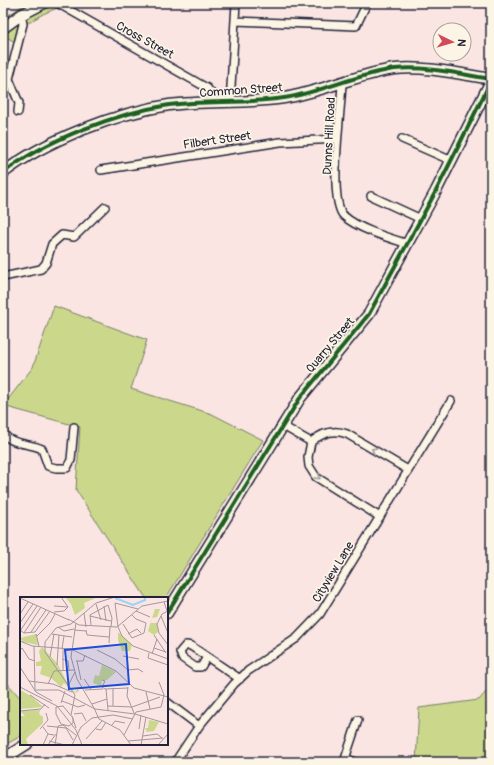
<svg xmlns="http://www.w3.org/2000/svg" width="494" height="765" font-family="Pangolin,sans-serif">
  <rect width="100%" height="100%" fill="#fae5e2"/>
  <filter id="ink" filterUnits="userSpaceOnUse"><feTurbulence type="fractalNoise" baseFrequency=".025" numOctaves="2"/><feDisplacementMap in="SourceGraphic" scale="8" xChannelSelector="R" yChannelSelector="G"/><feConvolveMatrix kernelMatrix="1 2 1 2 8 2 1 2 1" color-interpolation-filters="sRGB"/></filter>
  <g filter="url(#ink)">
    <path fill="#cbd88c" stroke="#767d64" d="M26,3H69L43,14L23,26L15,42L3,35V19Z
      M54,306L147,340L131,389L212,414L263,440L166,598H146L76,490L80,427L3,406L33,367Z
      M3,678L21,699V736L3,746Z
      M491,691V762H416L419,708L479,700L486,692Z"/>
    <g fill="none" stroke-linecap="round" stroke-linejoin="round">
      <defs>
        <path id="street" d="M57,3L207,88L212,94L213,102
          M235,21L356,26L367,3
          M342,81C342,107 327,200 344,216C358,229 389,238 408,244
          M230,103L236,3
          M18,112L19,103L9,79L23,24L21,15
          M402,139L452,161
          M101,170L280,142L337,139
          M371,196L421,219
          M3,277L41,269L46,263L52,244L62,235L74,237L105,207
          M283,426L311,442
          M3,431C7,445 31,443 42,449L48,466L56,468H67L71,460L74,427
          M380,517L316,477L309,466L308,457L311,442C322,433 334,429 347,434L408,470
          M207,657L201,667H195L182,658L180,652L186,645L191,646L240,679
          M167,702L199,726
          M346,758L355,762
          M175,762L199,726L234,684L248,671L297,638L320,614L451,401
          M344,762L358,720"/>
        <path id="secondary" d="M3,28L21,15L44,3
          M3,173C45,140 117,113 169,105C207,100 246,104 284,98C322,92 357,74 395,69C426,66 460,74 491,79
          M167,613L300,398L369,314L436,191L491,81
          M3,759L27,744"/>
      </defs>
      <use href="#street" stroke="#22223b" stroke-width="10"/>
      <use href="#secondary" stroke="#22223b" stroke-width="13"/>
      <use href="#street" stroke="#fcf5e5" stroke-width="7"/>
      <use href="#secondary" stroke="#fcf5e5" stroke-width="10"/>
      <defs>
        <path id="cycleway" d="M3,173C45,140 117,113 169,105C207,100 246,104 284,98C322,92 357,74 395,69C426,66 460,74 491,79
          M167,613L300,398L369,314L436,191L491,81"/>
      </defs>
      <use href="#cycleway" stroke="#fcf5e5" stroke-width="6"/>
      <use href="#cycleway" stroke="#1b5e20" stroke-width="4"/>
    </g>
    <defs><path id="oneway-chevron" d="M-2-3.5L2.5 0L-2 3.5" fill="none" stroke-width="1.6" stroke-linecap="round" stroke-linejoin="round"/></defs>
    <g stroke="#9a9698">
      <use href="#oneway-chevron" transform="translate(374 450) rotate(-149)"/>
      <use href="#oneway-chevron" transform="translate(318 477) rotate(45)"/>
    </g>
  </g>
  <g text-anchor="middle" stroke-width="3.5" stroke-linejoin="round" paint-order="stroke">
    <g font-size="12" fill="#22223b" stroke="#fcf5e5">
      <text transform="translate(145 40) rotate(29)" y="4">Cross Street</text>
      <text transform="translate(241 90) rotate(-4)" y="4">Common Street</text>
      <text transform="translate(329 136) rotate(-87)" y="4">Dunns Hill Road</text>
      <text transform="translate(217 140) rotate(-8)" y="4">Filbert Street</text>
      <text transform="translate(330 345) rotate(-50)" y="4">Quarry Street</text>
      <text transform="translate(333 572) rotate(-59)" y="4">Cityview Lane</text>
    </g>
  </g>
  <g transform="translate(20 597)">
    <rect width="148" height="148" fill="#fae5e2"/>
    <path d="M42,0H78L64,6L65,11L55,18L51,7L45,0ZM135,12H140L137,20L132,21L131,26H137L138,35L134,38L128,34ZM98,35L112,48L110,54H102L98,43ZM16,37L18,48L3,45L0,41ZM22,50L37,66L49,89L55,95L58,92L59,94L55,96L44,86L41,90L31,81L20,77L22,69H16V65L21,64L19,54ZM82,68L96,75L87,83H82L81,89L73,86L75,78L79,79ZM0,93L11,99L23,110L0,112ZM20,113L19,117L23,120V126L6,142L8,148H0V119H5L0,114ZM129,123L139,125L134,134L127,135L125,131H128Z" fill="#cbd88c"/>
    <path fill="none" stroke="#97d4f8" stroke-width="2" d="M95,1L113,8L125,3V0"/>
    <path fill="none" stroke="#a4979f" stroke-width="1" d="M41,0L48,10M0,1L49,23M144,5L148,17M76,7L81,23M34,9L48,10M84,9L86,24M116,14L130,20M148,14L142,17L137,27L139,36L148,48M34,15L44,14L48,10M64,16L66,30M0,17L8,5M70,19L91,24M141,19L148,36M48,22L59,28L97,30L122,9L148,4M0,26L13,7M56,26L51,60L57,82L74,111M103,27L112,41L124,36L126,26L116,22L112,18M71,28L70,18L88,8L92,21L91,30M38,30L44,34L54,32M98,30L102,39L113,49L148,62M98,30L95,6L118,12M0,33L4,36L15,35L30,14M54,33L66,34M66,33L67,38L89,40M0,34L17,9M11,35L26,13M4,36L21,10M16,37L19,49M32,37L52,40M108,37L117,32L121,36M134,38L146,56M17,39L30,26L35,17M0,44L12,49L51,52L96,74L114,91L148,100M89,46L90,30M14,49L15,92M134,51L146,55M42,52L44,39M0,53L2,51L9,62L15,64M77,53L95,62L108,73L118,72L123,75M129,56L128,61L148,68M132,57L137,42M103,59L119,62M30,60L34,37M42,62L48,64L49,73M56,64H63L65,58M57,64L61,83M37,68L39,38M0,70L16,95L32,104M43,73V52M64,82L71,92M82,83L85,84L82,90L85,92L108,91M9,84L33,87L52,95M28,87L34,74L55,73M48,89L55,75M0,90L37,109L56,133L62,148M108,90L107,99L114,116M93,91V109M86,92L88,113M14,93H39L75,112L115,117L148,127M65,93L83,92M126,95L130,112M10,98L29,111M42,104L58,110L65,108M41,106L45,94M72,107L87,102M43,109L53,121V126L49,129L41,127L36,117V110ZM88,109L112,110L140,100M74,111L79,122L100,133L111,148M0,114L21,112L25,107M54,117L62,116L66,124M51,118L55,98L25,55V45L36,31L51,27L76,6L95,0M52,119L56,131M43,128L56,138M92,128L95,124L105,126M27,129L46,131L53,143M23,130L28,137L34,138M20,132L28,123L26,116M76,132L81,133L86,125M119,132L121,118M104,138L116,115L141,110L144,98L139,85M123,139L137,137L142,141M66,142L82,124M29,144L45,148M108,144L143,141M23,148L28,137M28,148L36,137M35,148L38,129L43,128M52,148L61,130L72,121L93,118L113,122M121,148L126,120M138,148L148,137"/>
    <path fill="#1d4ed8" fill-opacity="0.15" stroke="#1d4ed8" stroke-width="2" d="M106,47L109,87L49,92L45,53Z"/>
    <rect width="148" height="148" fill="none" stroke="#22223b" stroke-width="2"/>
  </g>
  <rect width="494" height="765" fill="none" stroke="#fcf5e5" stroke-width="16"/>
  <rect x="8" y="8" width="478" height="749" fill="none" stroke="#22223b" stroke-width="1.5" filter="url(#ink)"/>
  <g transform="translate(452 42) rotate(95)"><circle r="19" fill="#fcf5e5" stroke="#a5a1a1"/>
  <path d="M0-3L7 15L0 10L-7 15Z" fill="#d1495b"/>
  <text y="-6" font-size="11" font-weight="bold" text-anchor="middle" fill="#22223b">N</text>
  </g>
</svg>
